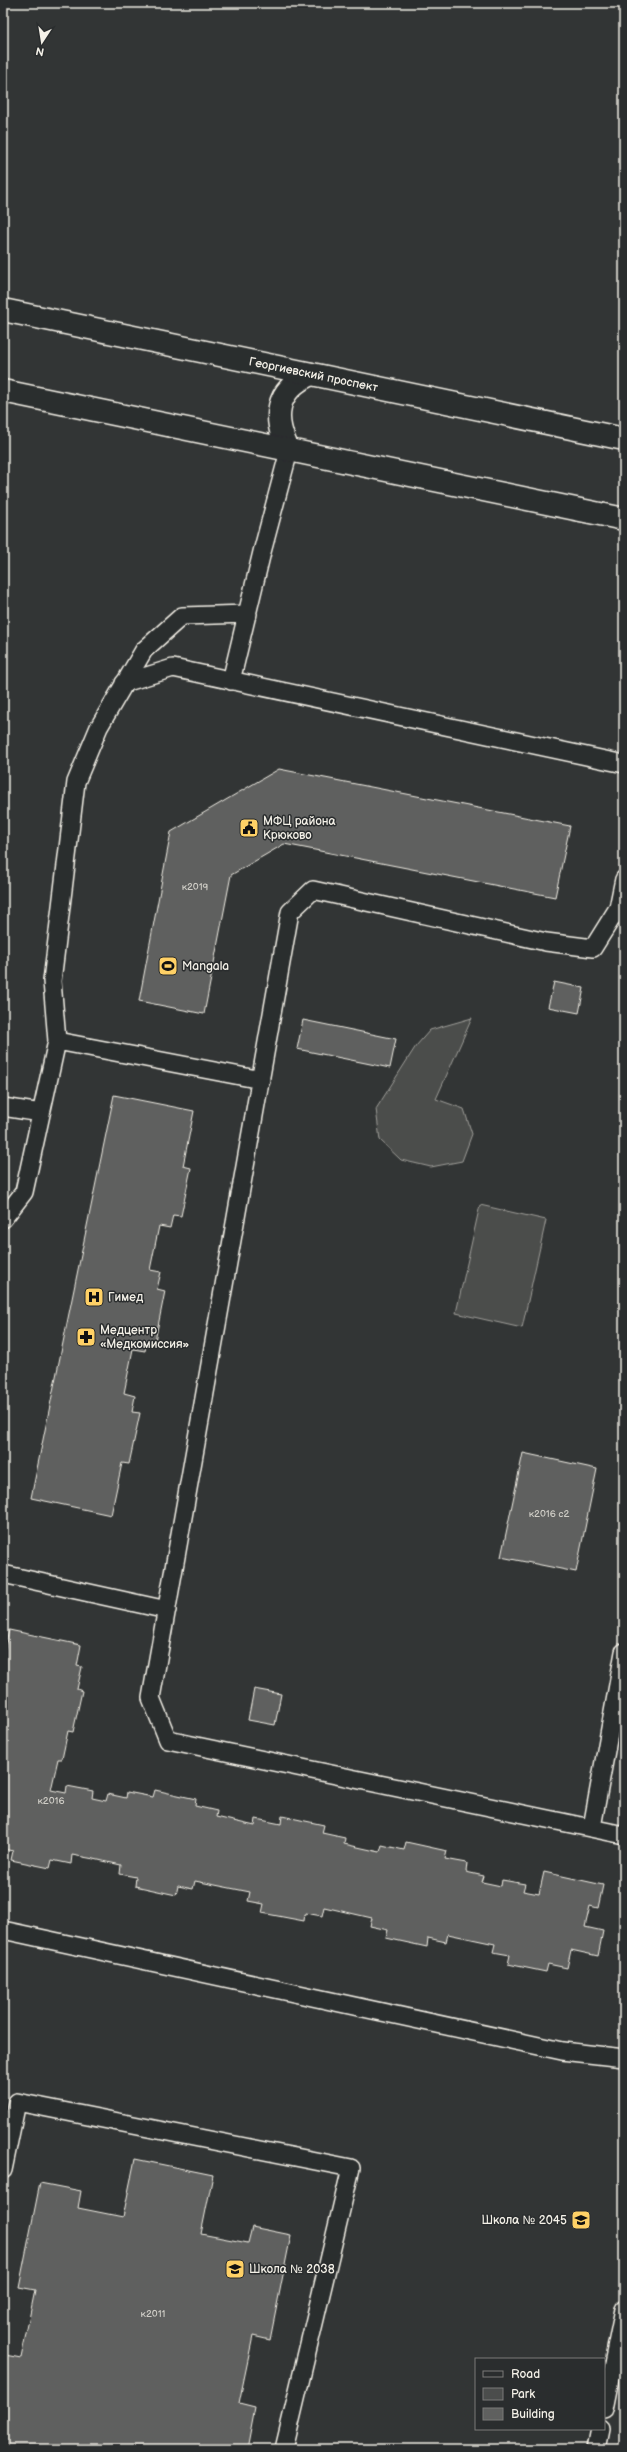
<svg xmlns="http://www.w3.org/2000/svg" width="627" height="2452" font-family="'Balsamiq Sans',sans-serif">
  <rect width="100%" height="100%" fill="#323535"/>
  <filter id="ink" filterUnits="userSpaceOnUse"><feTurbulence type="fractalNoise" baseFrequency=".025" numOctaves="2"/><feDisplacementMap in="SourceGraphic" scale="8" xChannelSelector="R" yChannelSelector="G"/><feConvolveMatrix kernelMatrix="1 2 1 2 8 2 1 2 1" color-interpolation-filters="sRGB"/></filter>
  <g filter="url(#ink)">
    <path fill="#4b4d4c" stroke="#a09f9a" d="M472,1018L436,1099L464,1109L472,1134L462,1161L431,1167L401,1160L380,1140L376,1109L416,1046L430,1030Z
      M480,1205L546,1220L522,1328L456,1313Z"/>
    <path fill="#5f605f" stroke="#f4f1e8" d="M279,769L570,826L555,897L284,844L231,875L204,1014L139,1001L171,832Z
      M554,982L584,988L579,1013L548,1007Z
      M303,1020L396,1039L390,1068L297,1049Z
      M114,1095L194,1111L183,1166L191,1168L181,1216L173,1215L170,1228L159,1226L150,1270L161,1272L157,1289L165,1291L155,1341L147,1339L145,1351L133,1349L124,1393L135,1396L132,1412L140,1413L129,1464L122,1463L111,1515L31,1498Z
      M523,1453L597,1469L576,1572L501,1557Z
      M9,1630L81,1645L77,1666L82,1667L77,1689L82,1691L73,1732L68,1731L62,1759H58L51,1790L66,1793L67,1786L93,1791L92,1798L106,1801L108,1794L126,1798L127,1792L153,1797L155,1790L196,1799L195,1806L217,1811L216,1817L255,1826L256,1819L281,1824L282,1816L324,1825L322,1833L345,1838L344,1844L380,1852L382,1845L404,1850L406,1842L447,1851L445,1859L467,1863L466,1872L484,1876L482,1882L501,1886L502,1880L525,1884L523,1891L539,1894L544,1872L603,1885L598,1908L590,1906L585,1927L603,1931L598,1956L571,1950L567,1968L548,1964L546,1972L508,1964L510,1955L493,1952L495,1944L448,1934L446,1942L428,1938L427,1947L386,1938L388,1930L370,1926L372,1918L324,1907L322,1916L305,1913L304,1921L262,1913L264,1904L248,1901L250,1892L195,1881L193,1889L178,1886L176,1895L135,1886L136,1877L120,1874L121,1865L94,1859L72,1855L71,1864L52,1860L50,1868L11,1860L13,1851L3,1849V1656Z
      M254,1689L281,1694L275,1725L248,1720Z
      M135,2159L213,2175L201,2234L248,2243L252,2227L291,2235L270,2340L253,2336L239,2403L255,2407L247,2449H3V2363L5,2355L21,2358L35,2290L19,2287L40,2183L81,2191L78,2208L123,2217Z"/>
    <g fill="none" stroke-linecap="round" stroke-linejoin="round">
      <defs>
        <path id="lane" d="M231,681L262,552L289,451
          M124,683L173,668L624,764
          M624,879L618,908L593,948L546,942L313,890L290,912L151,1698L168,1740L624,1835
          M57,1041L261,1080
          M3,1107L41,1113
          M3,1219L24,1192L57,1041L52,981L76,782L99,727L144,650L182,616L248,614
          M3,1574L167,1610
          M592,1827L624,1652
          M3,1930L562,2051L624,2058
          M3,2170L17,2102L351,2168L284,2449
          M604,2409L624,2309
          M596,2449L600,2429"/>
        <path id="street" d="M289,451C272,418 275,390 311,374"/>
        <g id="primary">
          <path id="s1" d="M3,310L624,439"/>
          <path d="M3,391L624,519"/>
        </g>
      </defs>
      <use href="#lane" stroke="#f4f1e8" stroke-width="20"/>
      <use href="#street" stroke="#f4f1e8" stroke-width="25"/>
      <use href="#primary" stroke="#f4f1e8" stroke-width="25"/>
      <use href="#lane" stroke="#2a2d2e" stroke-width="17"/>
      <use href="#street" stroke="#2a2d2e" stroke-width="22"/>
      <use href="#primary" stroke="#2a2d2e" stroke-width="22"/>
    </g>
  </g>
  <defs>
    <symbol id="civic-square" viewBox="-11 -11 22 22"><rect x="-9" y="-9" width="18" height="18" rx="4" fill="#ffd166" stroke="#2a2d2e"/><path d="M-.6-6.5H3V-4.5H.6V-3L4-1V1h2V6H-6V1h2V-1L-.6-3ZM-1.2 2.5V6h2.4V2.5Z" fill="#111"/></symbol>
    <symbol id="stadium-square" viewBox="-11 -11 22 22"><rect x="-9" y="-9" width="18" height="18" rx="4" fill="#ffd166" stroke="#2a2d2e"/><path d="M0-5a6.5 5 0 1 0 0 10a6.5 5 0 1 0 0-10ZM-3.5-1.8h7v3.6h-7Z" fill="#111"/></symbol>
    <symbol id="hospital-square" viewBox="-11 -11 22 22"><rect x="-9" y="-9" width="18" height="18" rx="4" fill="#ffd166" stroke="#2a2d2e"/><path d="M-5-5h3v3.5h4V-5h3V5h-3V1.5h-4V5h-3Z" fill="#111"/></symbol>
    <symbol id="pharmacy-square" viewBox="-11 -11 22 22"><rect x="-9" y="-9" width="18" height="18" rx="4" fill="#ffd166" stroke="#2a2d2e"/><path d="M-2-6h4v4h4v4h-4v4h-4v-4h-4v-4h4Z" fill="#111"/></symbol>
    <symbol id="school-square" viewBox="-11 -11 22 22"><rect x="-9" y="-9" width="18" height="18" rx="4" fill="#ffd166" stroke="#2a2d2e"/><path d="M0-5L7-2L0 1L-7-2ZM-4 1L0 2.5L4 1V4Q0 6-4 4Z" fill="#111"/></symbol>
  </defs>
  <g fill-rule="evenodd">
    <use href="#civic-square" x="238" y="817" width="22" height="22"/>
    <use href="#stadium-square" x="157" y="955" width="22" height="22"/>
    <use href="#hospital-square" x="83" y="1286" width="22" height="22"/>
    <use href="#pharmacy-square" x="75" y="1326" width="22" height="22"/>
    <use href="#school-square" x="570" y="2209" width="22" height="22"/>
    <use href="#school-square" x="224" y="2258" width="22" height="22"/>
  </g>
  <g text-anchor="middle" stroke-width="3" stroke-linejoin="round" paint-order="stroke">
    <g font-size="10" fill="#cfcdc6">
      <text x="195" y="890">к2019</text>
      <text x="549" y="1517">к2016 с2</text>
      <text x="51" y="1804">к2016</text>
      <text x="153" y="2317">к2011</text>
    </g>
    <g font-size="12" fill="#f4f1e8" stroke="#2a2d2e">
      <text dy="4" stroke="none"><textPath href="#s1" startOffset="317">Георгиевский проспект</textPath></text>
    </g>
    <g font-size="12" fill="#f4f1e8" stroke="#2a2d2e" text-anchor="start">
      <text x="263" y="825">МФЦ района<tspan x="263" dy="14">Крюково</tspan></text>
      <text x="182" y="970">Mangala</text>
      <text x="108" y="1301">Гимед</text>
      <text x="100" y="1334">Медцентр<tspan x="100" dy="14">«Медкомиссия»</tspan></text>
      <text x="567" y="2224" text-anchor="end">Школа № 2045</text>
      <text x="249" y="2273">Школа № 2038</text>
    </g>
  </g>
  <rect width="627" height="2452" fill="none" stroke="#2a2d2e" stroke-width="16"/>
  <rect x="8" y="8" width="611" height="2436" fill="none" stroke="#f4f1e8" stroke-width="1.5" filter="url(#ink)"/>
  <rect x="475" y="2358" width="130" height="72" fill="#2a2d2e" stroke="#7b7b78"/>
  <rect x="483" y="2371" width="20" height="6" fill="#2a2d2e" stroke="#7b7b78"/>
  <text x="511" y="2378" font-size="12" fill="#f4f1e8">Road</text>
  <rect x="483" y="2388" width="20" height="12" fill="#4b4d4c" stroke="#7b7b78"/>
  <text x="511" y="2398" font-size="12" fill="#f4f1e8">Park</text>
  <rect x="483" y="2408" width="20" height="12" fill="#5f605f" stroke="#7b7b78"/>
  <text x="511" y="2418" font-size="12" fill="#f4f1e8">Building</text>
  <g transform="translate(42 42) rotate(192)" stroke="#2a2d2e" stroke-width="3" paint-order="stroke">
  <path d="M0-3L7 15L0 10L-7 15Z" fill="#f4f1e8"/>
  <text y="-6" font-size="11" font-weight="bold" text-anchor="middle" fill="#f4f1e8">N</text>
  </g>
</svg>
